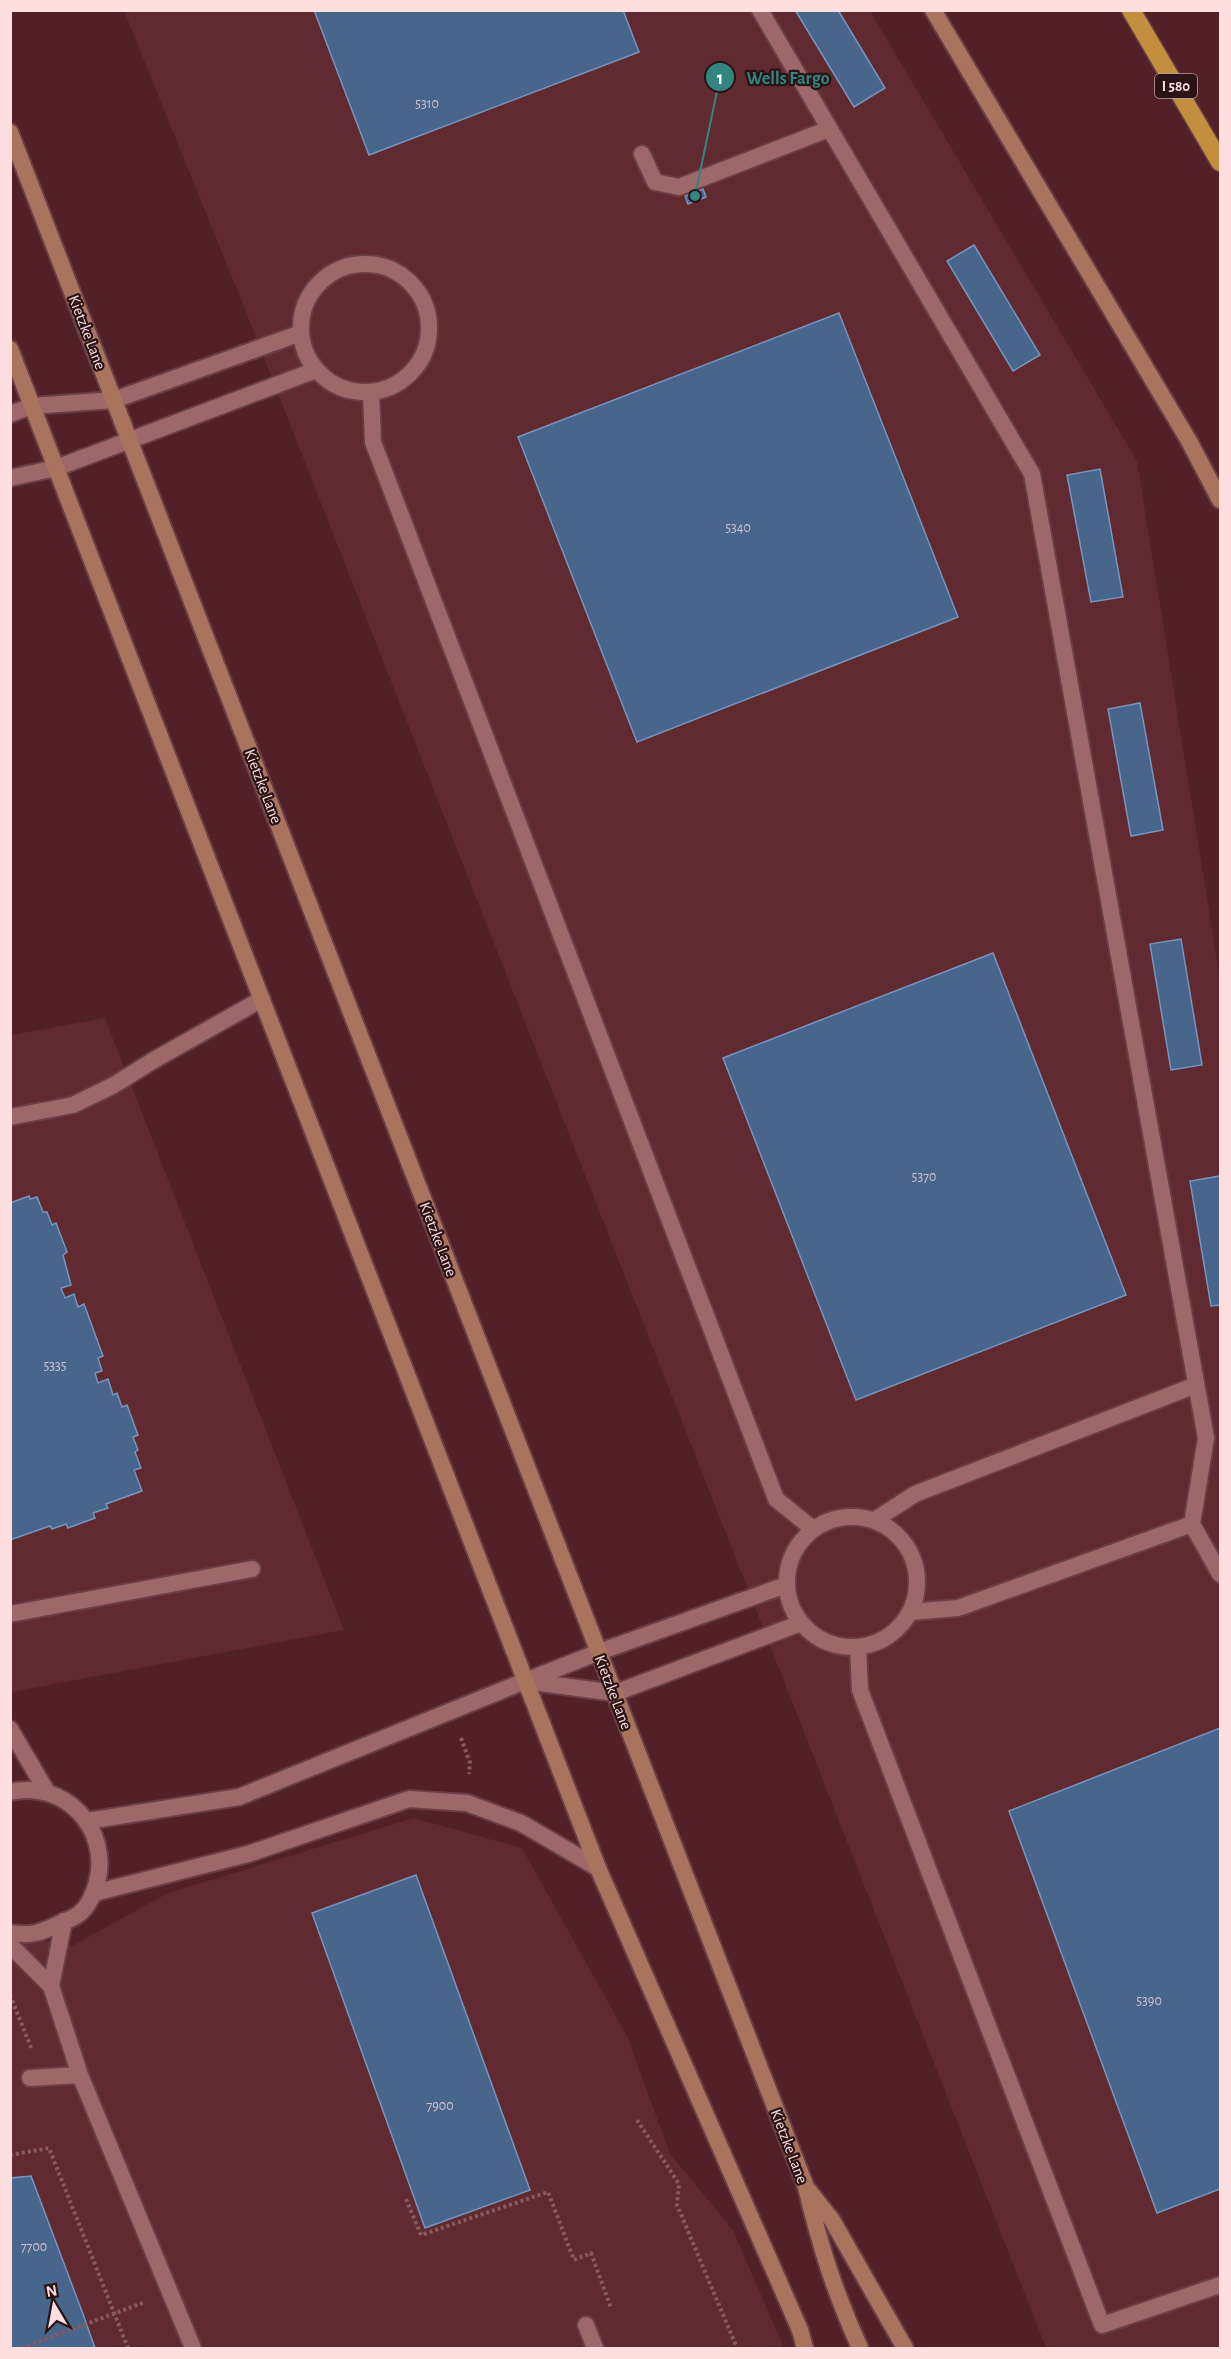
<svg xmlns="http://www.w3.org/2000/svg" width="1231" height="2359" font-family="'Alegreya Sans',sans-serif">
  <rect width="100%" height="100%" fill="#512127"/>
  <path fill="#602a30" d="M124,11H870L1137,461L1220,979V2348H1046L242,302Z
    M105,1018L344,1630L11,1692V1035Z
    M414,1818L522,1848L627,2036L670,2154L733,2230L784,2348H11L10,1934L72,1946L168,1893Z"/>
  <path fill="#48658c" stroke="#7696bf" stroke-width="1.5" d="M314,10H623L639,52L369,155Z
    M795,10H838L885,88L854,107Z
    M703,189L706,197L688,204L685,196Z
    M974,245L1040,355L1013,371L947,261Z
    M839,313L958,617L637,742L518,437Z
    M1100,469L1123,597L1091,602L1067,475Z
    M1140,703L1163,830L1131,836L1108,709Z
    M1181,939L1202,1065L1171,1070L1150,944Z
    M993,953L1126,1295L856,1400L723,1058Z
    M1220,1176V1305L1211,1306L1190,1181Z
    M29,1196L30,1199L37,1197L43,1212H47L52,1225L56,1223L67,1252L63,1255L71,1285L61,1288L65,1298L74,1294L78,1307L84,1304L103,1356L98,1358L102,1371L95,1373L98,1383L108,1379L113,1395L117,1393L122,1407L127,1405L138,1435L133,1437L138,1450L135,1452L141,1468L134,1470L142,1491L106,1504L108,1508L93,1513L95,1518L68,1528L66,1524L52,1529L50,1526L10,1540V1203Z
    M1220,1728V2189L1157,2213L1009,1811Z
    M416,1875L530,2190L425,2228L312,1913Z
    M31,2176L83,2314L95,2348H10V2178Z"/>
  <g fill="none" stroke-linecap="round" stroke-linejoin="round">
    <defs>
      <path id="service" d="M760,10L1032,474L1206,1438L1192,1524L1220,1574
        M642,154L655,182L679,187L829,129
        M301 328a64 64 0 1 1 128 0a64 64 0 1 1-128 0Z
        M371,393L373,442L776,1499L813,1529
        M32,406L114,400L301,333
        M56,468L316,370
        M10,1117L73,1105L114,1085L154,1060L262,999
        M787 1582a65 65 0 1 1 130 0a65 65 0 1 1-130 0Z
        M875,1520L915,1494L1196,1385
        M911,1612L958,1608L1192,1524
        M10,1614L252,1569
        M858,1647L860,1690L1102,2325L1220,2285
        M528,1680L599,1652L786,1585
        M525,1681L615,1693L801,1623
        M10,1729L47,1792
        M64,1921L51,1986L80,2075L193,2348
        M10,1945L51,1986
        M30,2078L80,2075
        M586,2325L595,2348"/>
      <path id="minor" d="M10,414L32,406
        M10,478L56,468
        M10,1792C64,1779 111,1829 97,1882C94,1893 88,1907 79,1914C74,1918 65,1921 59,1924C40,1933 32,1936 10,1933
        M87,1821L239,1797L525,1681
        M94,1893L248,1854L409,1799L467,1803L521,1823L598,1868"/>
      <path id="secondary" d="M933,10L1189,441L1220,500
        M10,132L806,2187C820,2246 835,2293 860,2348
        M10,349L598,1868L800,2330L805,2348
        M809,2191L832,2220L905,2348"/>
      <path id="motorway" d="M1131,10L1220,162"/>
    </defs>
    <use href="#service" stroke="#693f45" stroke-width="20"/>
    <use href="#minor" stroke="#693f45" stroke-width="20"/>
    <use href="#secondary" stroke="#693f45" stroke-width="20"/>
    <use href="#motorway" stroke="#693f45" stroke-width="21"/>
    <path stroke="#875c60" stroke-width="4" stroke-dasharray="3 3" stroke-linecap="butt" d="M461,1738L470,1763L469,1774
      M10,1995L32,2050
      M637,2120L679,2184L677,2205L737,2348
      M10,2155L49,2148L128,2348
      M406,2199L421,2235L548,2192L574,2260L591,2253L611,2308
      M22,2348L145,2302"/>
    <use href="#service" stroke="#9e676a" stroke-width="16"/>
    <use href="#minor" stroke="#9e676a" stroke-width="16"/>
    <use href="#secondary" stroke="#a9735d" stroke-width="16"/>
    <use href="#motorway" stroke="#c38f3e" stroke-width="18"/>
  </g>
  <g text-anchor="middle" stroke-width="4.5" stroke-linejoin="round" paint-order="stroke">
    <g font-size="14" fill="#d0c0ca">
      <text x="427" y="108">5310</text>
      <text x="738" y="532">5340</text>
      <text x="924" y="1181">5370</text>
      <text x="55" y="1370">5335</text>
      <text x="1149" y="2005">5390</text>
      <text x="440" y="2110">7900</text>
      <text x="34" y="2251">7700</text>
    </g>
    <rect fill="#291315" stroke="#bea1a2" stroke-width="1.5" x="1155" y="74" width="42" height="24" rx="4.5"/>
    <g font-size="15" font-weight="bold" fill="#fededf">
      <text x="1176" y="91">I 580</text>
    </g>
    <g font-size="16" fill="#fededf" stroke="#291315">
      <text transform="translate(88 332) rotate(69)" y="6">Kietzke Lane</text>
      <text transform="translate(264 786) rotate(69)" y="6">Kietzke Lane</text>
      <text transform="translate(439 1239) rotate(69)" y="6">Kietzke Lane</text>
      <text transform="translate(614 1692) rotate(69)" y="6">Kietzke Lane</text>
      <text transform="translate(790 2146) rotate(69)" y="6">Kietzke Lane</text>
    </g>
  </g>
  <path fill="none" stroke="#33867f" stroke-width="2" d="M695 196L720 77"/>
  <g fill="#33867f" stroke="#291315" stroke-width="2">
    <circle cx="695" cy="196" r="6"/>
    <circle cx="720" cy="77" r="15"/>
  </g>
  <g font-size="18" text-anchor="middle" font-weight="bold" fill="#fff">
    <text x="720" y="84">1</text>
  </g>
  <g font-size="18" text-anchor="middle" font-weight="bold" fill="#33867f" stroke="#291315" stroke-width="4.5" stroke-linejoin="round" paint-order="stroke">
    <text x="788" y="84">Wells Fargo</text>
  </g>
  <rect width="1231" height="2359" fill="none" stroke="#fededf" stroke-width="24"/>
  <g transform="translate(54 2305) rotate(350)" stroke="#291315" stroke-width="4.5" paint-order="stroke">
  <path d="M0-4.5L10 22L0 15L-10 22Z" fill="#fededf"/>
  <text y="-9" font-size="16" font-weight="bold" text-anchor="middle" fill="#fededf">N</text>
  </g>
</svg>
